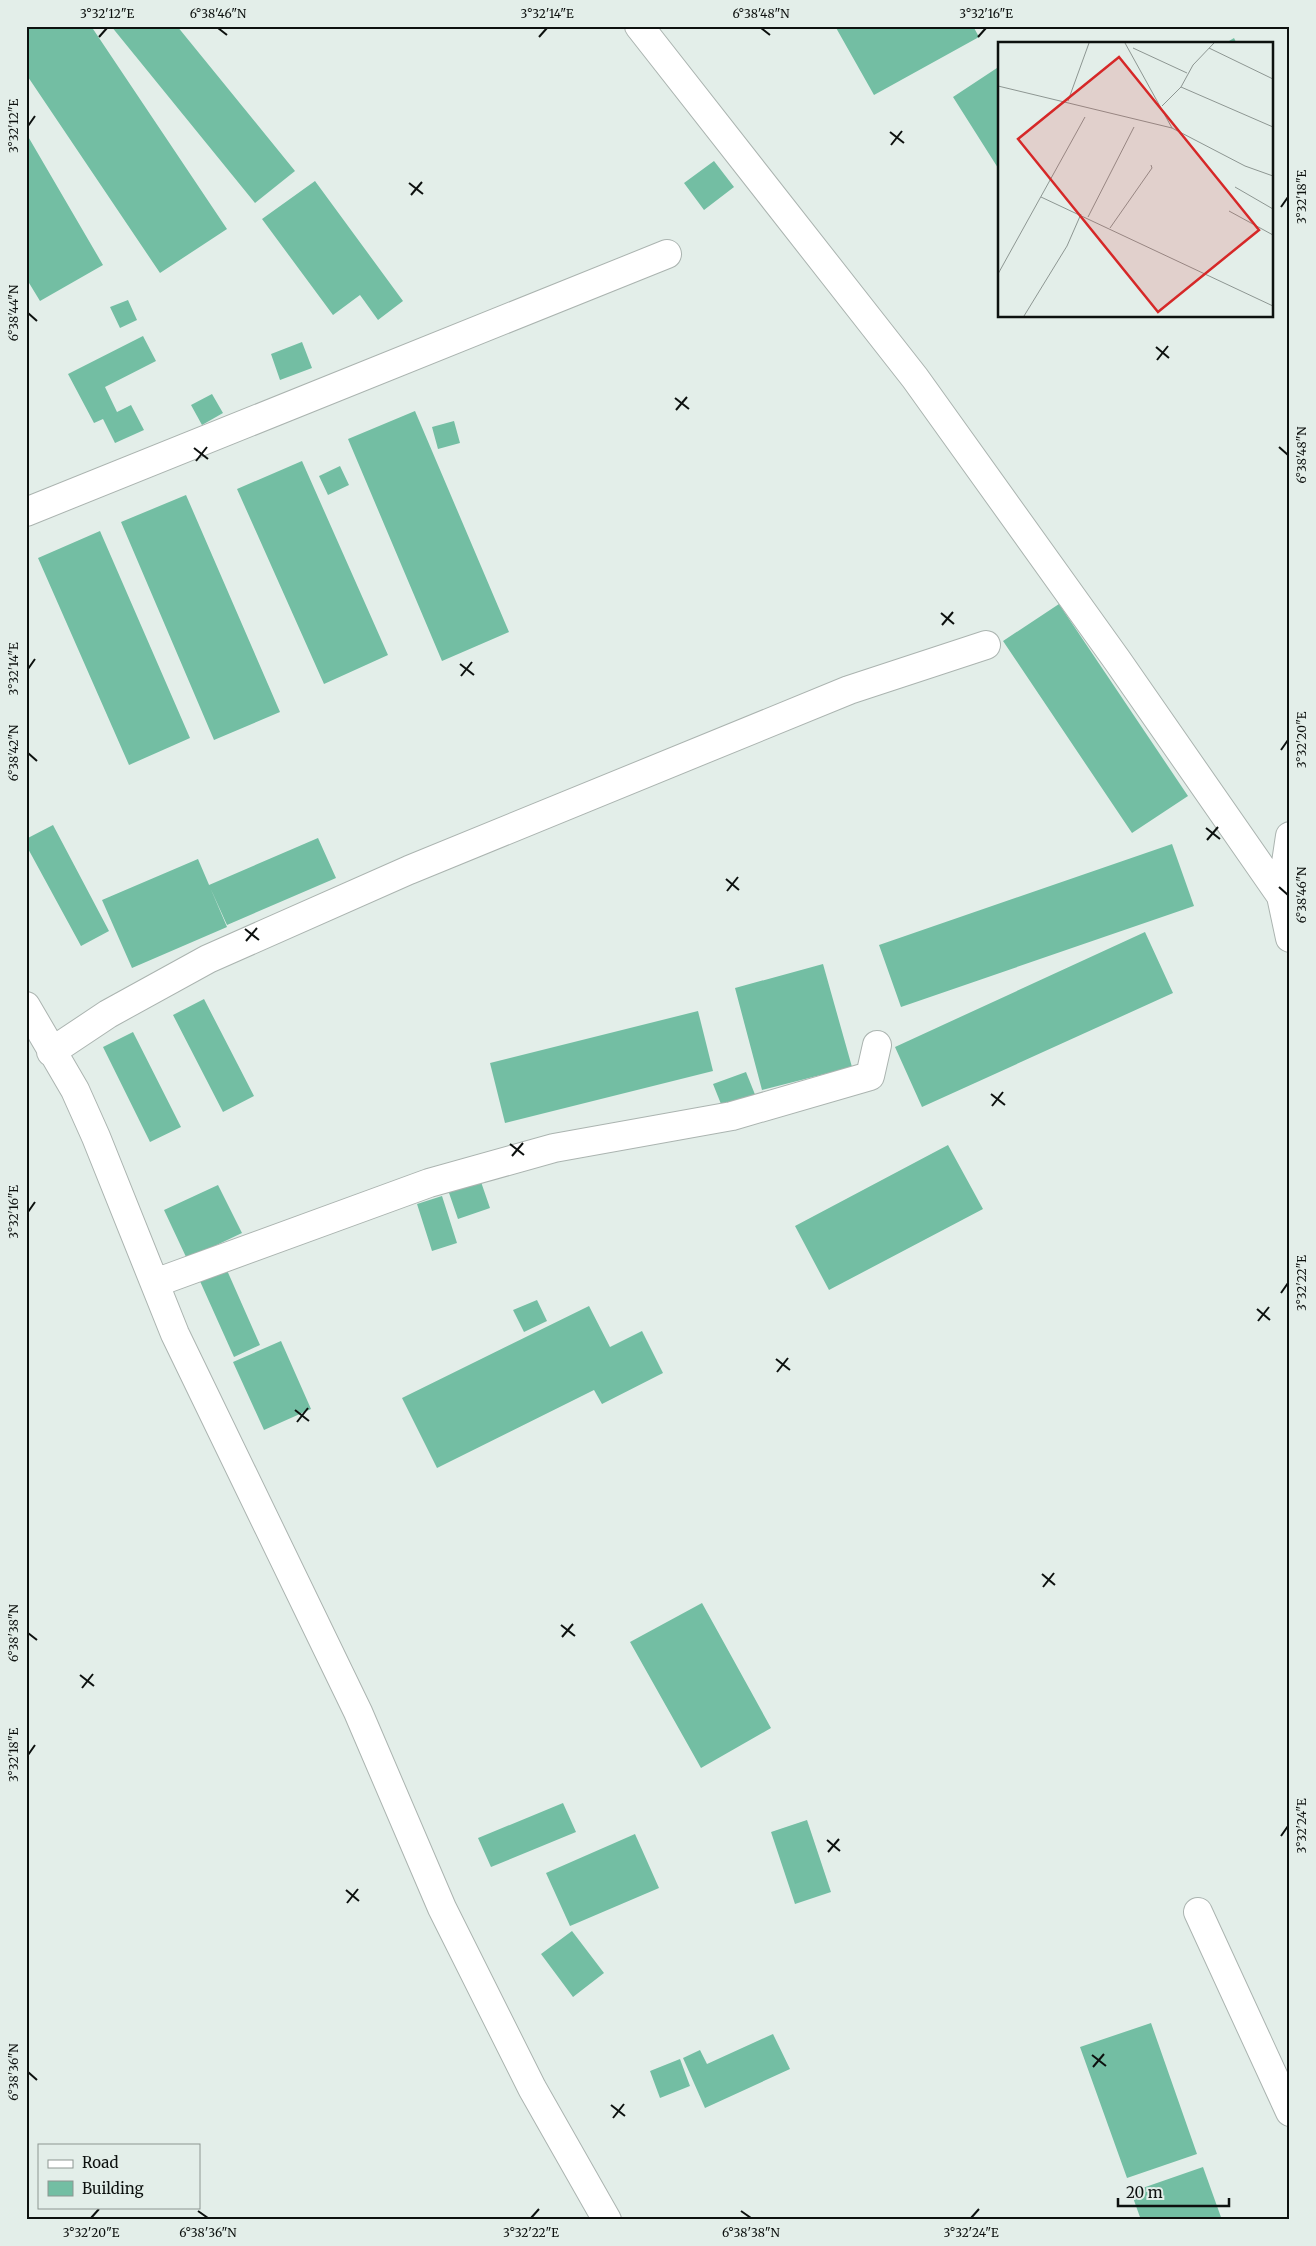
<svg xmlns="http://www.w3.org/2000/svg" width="1316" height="2246" font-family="Merriweather,serif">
  <rect width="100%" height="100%" fill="#e3eee9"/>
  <path fill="#73bea3" d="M26,26H91L227,229L160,273L26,74Z
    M111,26H177L295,171L255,203Z
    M835,26H973L979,37L874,95Z
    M1234,38L1237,44H1224Z
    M1000,66V167L998,168L953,97Z
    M26,133L103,265L40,301L26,278Z
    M714,161L734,187L704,210L684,183Z
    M315,181L403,301L378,320L360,295L333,315L262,219Z
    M128,300L137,320L120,328L110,307Z
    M143,336L156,361L105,387L117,412L131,405L144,430L115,443L103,419L94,423L68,374Z
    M302,342L312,368L280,380L271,354Z
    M212,394L223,413L202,425L191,405Z
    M415,411L509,632L442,661L348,439Z
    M454,421L460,443L438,449L432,427Z
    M302,461L388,655L324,684L237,489Z
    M340,466L349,485L328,495L319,476Z
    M186,495L280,712L214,740L121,522Z
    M100,531L190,738L129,765L38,558Z
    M1059,604L1188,796L1132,833L1003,641Z
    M53,825L109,931L81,946L26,845V839Z
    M318,838L336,878L227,925L209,885Z
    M1172,844L1194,906L901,1007L879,945Z
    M198,859L227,927L132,968L102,900Z
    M1145,932L1173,993L922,1107L895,1047Z
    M823,964L852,1067L762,1090L735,988Z
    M204,999L254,1096L223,1112L173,1015Z
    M698,1011L713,1071L505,1123L490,1063Z
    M133,1032L181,1127L150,1142L103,1047Z
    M746,1072L756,1097L723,1109L713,1084Z
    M948,1145L983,1209L829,1290L795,1226Z
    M480,1179L490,1208L458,1219L448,1190Z
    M218,1185L242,1233L187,1259L164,1210Z
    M442,1196L457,1243L432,1251L417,1204Z
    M226,1268L260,1345L234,1357L199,1279Z
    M537,1300L547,1321L524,1332L513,1310Z
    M589,1306L610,1347L642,1331L663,1373L602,1404L594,1390L437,1468L402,1398Z
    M281,1341L311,1409L264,1430L233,1362Z
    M702,1603L771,1728L701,1768L630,1642Z
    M563,1803L576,1832L491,1867L478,1838Z
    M807,1820L831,1892L795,1904L771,1832Z
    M635,1834L659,1888L570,1926L546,1873Z
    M572,1931L604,1973L573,1997L541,1954Z
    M1151,2023L1197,2154L1127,2178L1080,2047Z
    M773,2034L790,2069L705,2108L683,2058L700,2050L707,2064Z
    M680,2059L690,2086L660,2098L650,2071Z
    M1203,2167L1222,2220H1141L1131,2192Z"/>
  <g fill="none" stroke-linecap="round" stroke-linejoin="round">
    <defs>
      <path id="minor" d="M639,26L915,378L1117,660L1281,896
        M26,512L667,254
        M1290,836L1281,896L1290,938
        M26,1006L75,1090L96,1137L175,1334L358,1712L442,1908L532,2088L607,2220
        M51,1052L108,1014L208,959L409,870L849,690L986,645
        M155,1283L429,1183L554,1148L732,1116L870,1076L877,1045
        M1198,1912L1290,2112"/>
    </defs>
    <use href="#minor" stroke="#abb4b0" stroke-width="30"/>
    <use href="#minor" stroke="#fff" stroke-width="28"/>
  </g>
  <path fill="none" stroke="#0d110f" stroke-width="2" d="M218,28L227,35M761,28L770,35M99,37L107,28M539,37L547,28M978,37L986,28M28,126L35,116M890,132L904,143M891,145L902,131M409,183L423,194M411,195L422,182M1281,207L1288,197M28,313L37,321M1156,347L1169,358M1157,360L1168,346M675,398L689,409M676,410L687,397M1279,447L1288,455M194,448L208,459M196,461L207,447M941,613L954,624M942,625L953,612M460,664L474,675M28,669L35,659M461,676L472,662M1281,750L1288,740M28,753L37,761M1206,828L1220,839M1207,840L1218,827M726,879L739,890M1279,887L1288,895M727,891L738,877M245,929L259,940M246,941L257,928M991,1094L1005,1105M992,1106L1003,1092M510,1144L524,1155M512,1156L523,1143M28,1212L35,1202M1281,1293L1288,1283M1257,1309L1270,1320M1258,1321L1269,1307M776,1359L790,1370M777,1372L788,1358M295,1410L309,1421M297,1422L308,1408M1042,1574L1055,1585M1043,1587L1054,1573M561,1625L575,1636M28,1633L37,1640M562,1637L573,1624M80,1675L94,1686M82,1688L93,1674M28,1755L35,1745M1281,1836L1288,1826M827,1840L840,1851M828,1852L839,1839M346,1890L359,1901M347,1903L358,1889M1092,2055L1106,2066M1093,2067L1104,2054M28,2072L37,2080M611,2105L625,2116M613,2118L624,2104M198,2211L208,2218M741,2211L751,2218M91,2218L99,2209M531,2218L539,2209M971,2218L979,2209"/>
  <g transform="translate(998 42)">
    <rect width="275" height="275" fill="#e3eee9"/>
    <path fill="none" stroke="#8d9692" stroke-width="1" d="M127,1L174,86L247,124L275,134M135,6L189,31M211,6L275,37M0,44L174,86M183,45L195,23L216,1M70,59L91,1M164,64L183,45L275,85M237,145L275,167M43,155L275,264M231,169L275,193M90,175L136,85M112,186L154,126L153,123M0,232L87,75M26,274L69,204L83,172"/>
    <path fill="#d62828" fill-opacity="0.15" stroke="#d62828" stroke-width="2.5" d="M121,15L261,188L160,270L20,97Z"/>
    <rect width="275" height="275" fill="none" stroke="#0d110f" stroke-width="2.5"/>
  </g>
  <rect width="1316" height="2246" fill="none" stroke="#e3eee9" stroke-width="55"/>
  <rect x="38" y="2144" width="162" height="65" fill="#e3eee9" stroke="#8d9692"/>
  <rect x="48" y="2160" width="25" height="8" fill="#ffffff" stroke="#8d9692"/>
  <text x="82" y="2168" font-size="15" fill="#0d110f">Road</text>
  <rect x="48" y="2181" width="25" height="15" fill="#73bea3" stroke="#8d9692"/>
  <text x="82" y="2194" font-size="15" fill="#0d110f">Building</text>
  <path d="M1118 2198v8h111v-8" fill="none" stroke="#0d110f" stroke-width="2.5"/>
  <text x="1126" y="2198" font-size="15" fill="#0d110f" stroke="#e3eee9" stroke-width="4" paint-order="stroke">20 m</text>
  <rect x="28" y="28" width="1260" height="2190" fill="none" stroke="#0d110f" stroke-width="2"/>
  <g font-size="12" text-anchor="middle" fill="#0d110f">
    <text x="107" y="18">3°32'12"E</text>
    <text x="218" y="18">6°38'46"N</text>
    <text x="547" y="18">3°32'14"E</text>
    <text x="761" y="18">6°38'48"N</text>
    <text x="986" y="18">3°32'16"E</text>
    <text transform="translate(14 126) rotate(-90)" y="4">3°32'12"E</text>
    <text transform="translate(1302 197) rotate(-90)" y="4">3°32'18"E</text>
    <text transform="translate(14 313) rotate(-90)" y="4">6°38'44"N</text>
    <text transform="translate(1302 455) rotate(-90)" y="4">6°38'48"N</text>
    <text transform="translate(14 669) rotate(-90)" y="4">3°32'14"E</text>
    <text transform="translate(1302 740) rotate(-90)" y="4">3°32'20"E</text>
    <text transform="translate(14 753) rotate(-90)" y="4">6°38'42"N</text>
    <text transform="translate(1302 895) rotate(-90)" y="4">6°38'46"N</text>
    <text transform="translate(14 1212) rotate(-90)" y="4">3°32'16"E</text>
    <text transform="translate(1302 1283) rotate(-90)" y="4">3°32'22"E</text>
    <text transform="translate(14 1633) rotate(-90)" y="4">6°38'38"N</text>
    <text transform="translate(14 1755) rotate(-90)" y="4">3°32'18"E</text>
    <text transform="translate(1302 1826) rotate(-90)" y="4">3°32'24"E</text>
    <text transform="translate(14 2072) rotate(-90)" y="4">6°38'36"N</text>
    <text x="91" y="2237">3°32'20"E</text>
    <text x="208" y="2237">6°38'36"N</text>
    <text x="531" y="2237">3°32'22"E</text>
    <text x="751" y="2237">6°38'38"N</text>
    <text x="971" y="2237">3°32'24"E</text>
  </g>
</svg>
